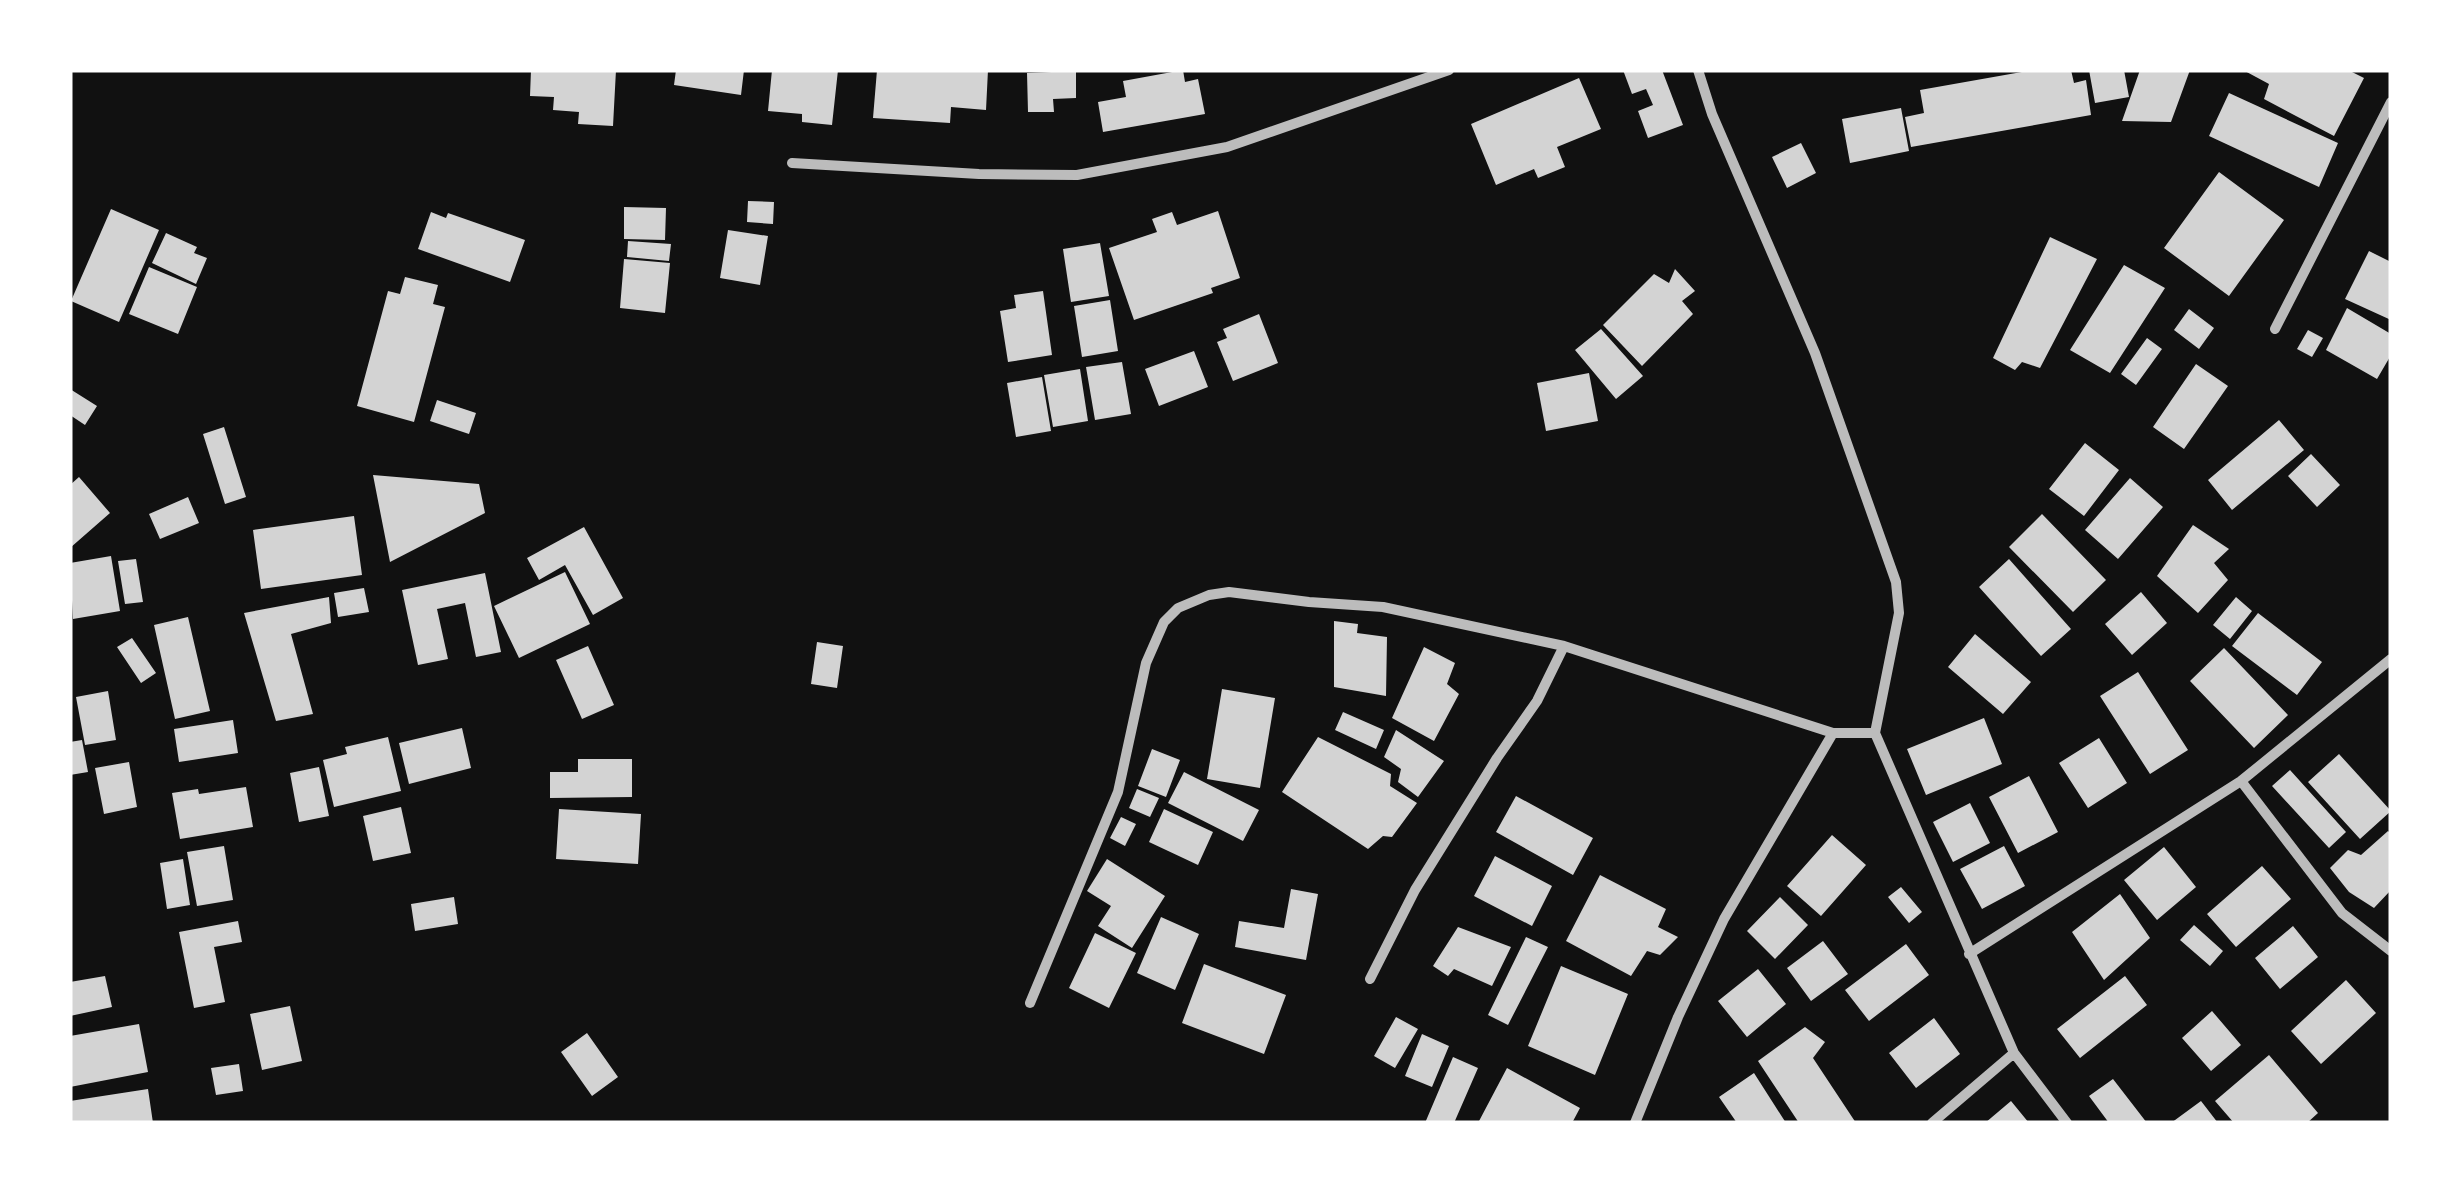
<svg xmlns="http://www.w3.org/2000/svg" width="2461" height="1193" font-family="'Roboto Condensed',sans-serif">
  <rect width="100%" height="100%" fill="#111"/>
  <path fill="#d3d3d3" d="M531,70H616L613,126L578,124L579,112L553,110L554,97L530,96Z
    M676,70H744L741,95L674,85Z
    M772,70H838L832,125L802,122V114L768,111Z
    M877,70H988L986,110L951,107L950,123L873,118Z
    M1183,70L1185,82L1198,79L1205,114L1103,132L1098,102L1126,97L1123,81Z
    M1623,70H1662L1683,125L1648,138L1638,111L1653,105L1646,89L1632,94Z
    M2033,70H2071L2074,83L2086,80L2091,115L1911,147L1905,117L1924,113L1920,90Z
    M2089,70H2124L2129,97L2095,103Z
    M2140,70H2190L2171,122L2122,121Z
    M2243,70H2348L2364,78L2334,136L2264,99L2269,84Z
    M1076,71V98L1053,99L1054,112H1028L1027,73Z
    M1579,78L1601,129L1557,147L1565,167L1538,178L1534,169L1496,185L1471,124Z
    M2229,93L2338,143L2319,187L2209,136Z
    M1901,108L1909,151L1850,163L1842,119Z
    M1801,143L1816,173L1787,188L1772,157Z
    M2219,172L2284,220L2229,296L2164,248Z
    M748,201L774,202L773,224L747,222Z
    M624,207L666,208L665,240L624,239Z
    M111,209L159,230L119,322L71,301Z
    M1218,211L1240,278L1211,288L1213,293L1134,320L1109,248L1157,232L1152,219L1172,212L1177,225Z
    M431,212L446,218L448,213L525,240L510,282L418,249Z
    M728,230L768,236L760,285L720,278Z
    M166,233L197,247L194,253L207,258L196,284L152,263Z
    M2050,237L2097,259L2040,368L2022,362L2015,370L1993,358Z
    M628,241L671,244L669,261L627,257Z
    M1100,243L1109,296L1071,302L1063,249Z
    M2369,251L2391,262V320L2345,299Z
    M624,259L670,263L665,313L620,308Z
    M2124,265L2165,288L2110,373L2070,350Z
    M149,267L197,287L178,334L129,314Z
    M1675,269L1695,291L1682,301L1693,314L1642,366L1603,325L1654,274L1669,283Z
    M405,277L438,285L433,304L445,307L414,422L357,406L388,291L400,294Z
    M1043,291L1052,355L1008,362L1000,311L1016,308L1014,295Z
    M1110,300L1118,351L1082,357L1074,306Z
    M2347,308L2391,334V355L2377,379L2326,350Z
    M2189,309L2214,328L2199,349L2174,330Z
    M1259,314L1278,363L1233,381L1217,342L1227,338L1223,329Z
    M1601,329L1643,376L1616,399L1575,350Z
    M2308,330L2323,338L2312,357L2297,349Z
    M2147,338L2162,349L2136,385L2121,374Z
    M1194,351L1208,387L1159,406L1145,369Z
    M1122,362L1131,414L1095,420L1086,367Z
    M2196,364L2228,386L2184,449L2153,427Z
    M1080,369L1088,421L1053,427L1044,375Z
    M1589,373L1598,421L1546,431L1537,383Z
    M1042,377L1051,431L1016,437L1007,383Z
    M70,389L97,406L85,425L70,415Z
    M437,400L476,413L469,434L430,421Z
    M2279,420L2304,450L2232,510L2208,480Z
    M224,427L246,497L225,504L203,434Z
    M2085,443L2119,470L2084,516L2049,489Z
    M2311,454L2340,485L2317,507L2288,476Z
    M373,475L479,484L485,513L390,562Z
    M79,477L110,513L70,548V485Z
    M2130,478L2163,507L2118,559L2085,530Z
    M188,497L199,523L160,539L149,514Z
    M2042,514L2106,580L2073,612L2009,547Z
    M354,516L362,575L261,589L253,530Z
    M2193,525L2229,549L2214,563L2228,580L2198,613L2157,576Z
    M584,527L623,598L593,615L565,565L539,580L527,558Z
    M111,556L120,611L73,619L70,563Z
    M136,559L143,602L125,604L118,561Z
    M2009,559L2071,629L2041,656L1979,587Z
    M565,572L590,624L519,658L494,606Z
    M485,573L501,652L476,657L465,603L437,609L448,659L418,665L402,590Z
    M364,588L369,612L338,617L334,593Z
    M2141,592L2167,623L2132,655L2105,624Z
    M329,597L331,623L291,634L313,714L276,721L244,613Z
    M2236,597L2252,611L2230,639L2213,625Z
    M2258,613L2322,662L2297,695L2232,646Z
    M188,617L210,711L175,719L154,625Z
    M1334,621L1358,624L1357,633L1387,637L1386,696L1334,687Z
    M1975,634L2031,682L2003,714L1948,667Z
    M132,638L156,673L141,683L117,647Z
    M817,642L843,646L837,688L811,684Z
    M588,646L614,705L582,719L556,660Z
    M1424,647L1455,663L1447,684L1459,694L1434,741L1392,718Z
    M2224,648L2288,715L2254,748L2190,681Z
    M2138,672L2188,750L2150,774L2100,696Z
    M1222,689L1275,698L1260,788L1207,779Z
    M108,691L116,740L85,745L76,697Z
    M1343,712L1384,730L1376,749L1335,730Z
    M1984,718L2002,764L1926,795L1907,749Z
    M233,720L238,753L179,762L174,729Z
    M462,728L471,768L409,784L399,743Z
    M1396,730L1444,761L1418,797L1398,782L1401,769L1384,757Z
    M388,737L401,791L334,807L323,760L347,754L345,747Z
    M1318,737L1391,774L1390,786L1417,803L1392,837L1383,836L1368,849L1282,792Z
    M2099,738L2127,783L2088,808L2059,763Z
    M82,740L88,772L70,775V742Z
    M1152,749L1180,760L1166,797L1138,786Z
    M2339,754L2391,811L2360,839L2308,782Z
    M578,759H632V797L550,798V772H578Z
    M129,762L137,807L104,814L95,768Z
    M319,767L329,816L299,822L290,773Z
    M2290,770L2346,832L2329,848L2272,786Z
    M1184,772L1259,810L1243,841L1168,803Z
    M2029,776L2058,832L2018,853L1989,797Z
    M246,787L253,827L180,839L172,793L198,789L199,794Z
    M1137,789L1159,798L1150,817L1129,808Z
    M1516,796L1593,838L1573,875L1496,832Z
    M1970,803L1990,843L1953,862L1933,822Z
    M401,807L411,853L373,861L363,816Z
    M559,809L641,814L638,864L556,859Z
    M1164,809L1213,832L1198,865L1149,842Z
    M1121,817L1136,824L1125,846L1110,838Z
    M2388,831L2391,834V890L2374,908L2349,892L2330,868L2348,850L2361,855Z
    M1832,835L1866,865L1821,916L1787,886Z
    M224,846L233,900L197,906L187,852Z
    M2004,846L2025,886L1982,909L1960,869Z
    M2164,847L2196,887L2157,920L2124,880Z
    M1495,856L1552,886L1532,926L1474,896Z
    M183,859L190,905L167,909L160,863Z
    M1107,859L1165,896L1132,948L1098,926L1111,906L1087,891Z
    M2262,866L2291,899L2236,947L2207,914Z
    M1600,875L1666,909L1658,927L1678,937L1660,955L1647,951L1631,976L1566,941Z
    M1901,887L1922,912L1909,923L1888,897Z
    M1291,889L1318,894L1306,960L1235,947L1239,921L1284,928Z
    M2120,894L2150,938L2104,980L2072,932Z
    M454,897L458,924L415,931L411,904Z
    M1780,897L1808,925L1775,959L1747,931Z
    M1161,917L1199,934L1175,990L1137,973Z
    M238,921L242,942L214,947L225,1002L194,1008L179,932Z
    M2194,925L2223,951L2210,966L2180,940Z
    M2293,926L2318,957L2280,989L2255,958Z
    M1458,927L1511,947L1492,986L1454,969L1448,976L1433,966Z
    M1095,933L1136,953L1109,1008L1069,988Z
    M1526,937L1548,947L1508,1025L1488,1015Z
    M1823,941L1848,974L1811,1001L1787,968Z
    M1906,944L1929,975L1869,1021L1845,990Z
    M1204,964L1286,995L1264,1054L1182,1023Z
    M1561,966L1628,994L1595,1075L1528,1046Z
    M1758,969L1786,1004L1747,1037L1718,1001Z
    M105,976L112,1007L70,1016V982Z
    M2125,976L2147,1005L2080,1058L2057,1029Z
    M2346,980L2376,1013L2321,1064L2291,1031Z
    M290,1006L302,1061L262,1070L250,1014Z
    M2212,1011L2241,1045L2211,1071L2182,1038Z
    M1396,1017L1418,1029L1395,1068L1374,1056Z
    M1934,1018L1960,1054L1916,1088L1889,1053Z
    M139,1024L148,1072L70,1087V1036Z
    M1805,1027L1825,1042L1813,1058L1856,1123H1799L1758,1061Z
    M587,1033L618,1077L592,1096L561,1052Z
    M1422,1034L1449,1046L1432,1087L1405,1076Z
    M2269,1055L2318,1113L2307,1123H2234L2215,1101Z
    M1453,1057L1478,1068L1454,1123H1425Z
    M239,1064L243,1091L216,1095L211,1068Z
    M1507,1068L1580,1108L1572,1123H1478Z
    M1754,1073L1786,1123H1737L1719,1097Z
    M2113,1079L2147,1123H2109L2089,1096Z
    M148,1089L153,1123H70V1101Z
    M2011,1101L2029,1123H1985Z
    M2201,1101L2218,1123H2171Z"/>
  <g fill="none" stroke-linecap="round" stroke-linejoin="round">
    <path stroke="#bcbcbc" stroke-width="10" d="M1698,70L1712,114L1815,353L1896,582L1899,613L1875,733L2014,1053L2067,1123
      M792,163L979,174L1077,175L1227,147L1449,70
      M2275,329L2391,102
      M2241,781L2342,913L2391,951
      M1969,954L2241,781L2391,659
      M1370,979L1415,890L1497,758L1537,701L1564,646
      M1030,1003L1118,792L1146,663L1164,622L1178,608L1209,595L1229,592L1309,602L1383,607L1564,646L1833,733H1875
      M1635,1123L1678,1017L1724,919L1833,733
      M1932,1123L2014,1053"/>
  </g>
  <rect width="2461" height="1193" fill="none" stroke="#ffffff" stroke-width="145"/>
</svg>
